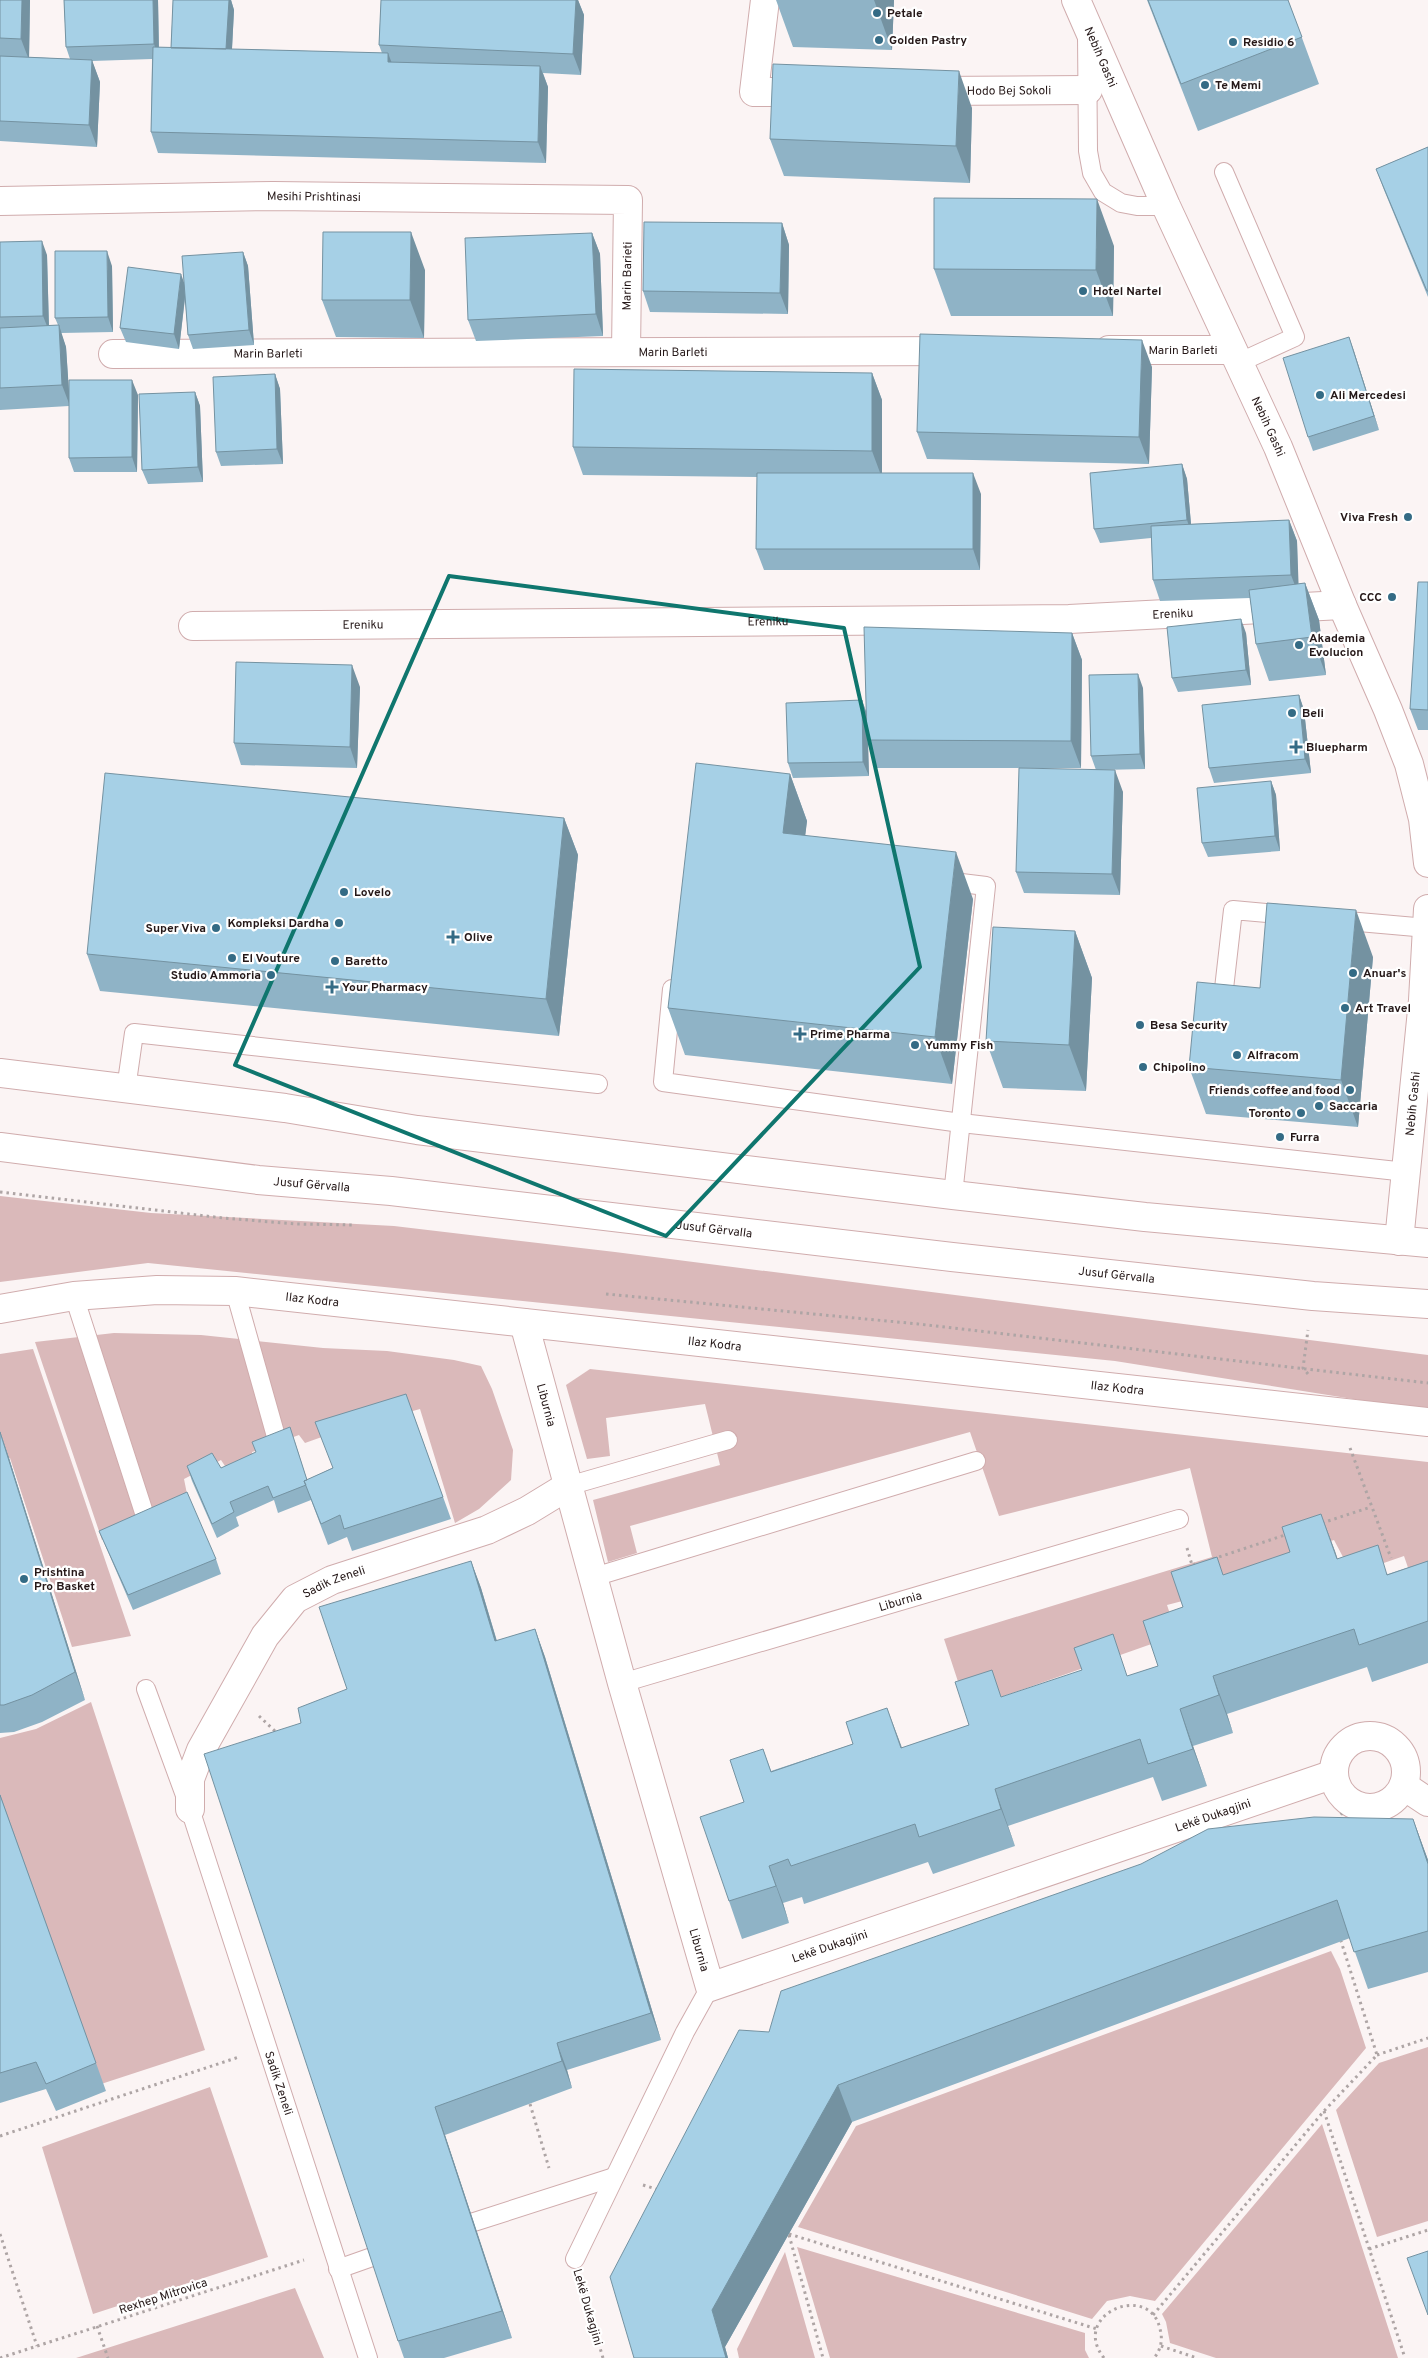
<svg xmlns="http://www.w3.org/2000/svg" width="1428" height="2358" font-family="Overpass,sans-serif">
  <rect width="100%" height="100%" fill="#fbf4f4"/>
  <path fill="#dab9ba" d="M0,1196L151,1213L394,1226L615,1252L1428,1355V1411L1115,1361L148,1263L0,1282Z
    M114,1333L201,1335L323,1348L387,1351L454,1360L481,1366L492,1389L513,1450L511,1480L479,1509L455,1523L420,1409L333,1433L305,1443L299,1435L252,1452L253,1463L229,1472L221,1460L184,1479L188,1499L102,1540L35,1342Z
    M33,1349L131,1636L72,1647L10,1458L0,1461V1354Z
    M590,1369L1428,1462V1584L1415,1588L1404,1556L1352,1574L1334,1540L1282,1557L1283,1575L1167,1605L1177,1635L967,1709L944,1639L1212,1557L1190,1468L999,1516L970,1432L630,1526L637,1553L608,1562L593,1500L720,1465L705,1404L606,1418L610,1456L587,1459L566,1385Z
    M91,1702L205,2050L95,2086L0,1819V1738L36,1729Z
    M1331,1951L1340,1969L1366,2048L1155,2301L1130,2296L1107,2301L1092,2319L798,2227L856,2126Z
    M1428,2047V2221L1377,2237L1336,2110L1379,2063Z
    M210,2087L268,2257L93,2314L42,2147Z
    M1322,2124L1398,2358H1216L1170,2343L1166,2322L1162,2314Z
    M797,2247L1085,2333V2350L1089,2358H830Z
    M785,2252L815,2358H739L737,2349Z
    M295,2288L324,2358H76Z"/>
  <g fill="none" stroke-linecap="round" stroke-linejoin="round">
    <defs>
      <g id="service">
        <path d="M1087,36L1088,151L1092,173L1103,192L1121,203L1137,206H1166"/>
        <path d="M1224,172L1295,337L1238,363"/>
        <path d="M945,881L986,886L953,1195"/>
        <path d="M1336,920L1427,928"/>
        <path d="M672,989L663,1082L961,1123L1406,1172"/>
        <path d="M1222,1006L1233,910L1290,915"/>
        <path d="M126,1089L134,1033L598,1084"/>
        <path d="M235,1291L279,1447"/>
        <path d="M74,1296L148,1525"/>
        <path d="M568,1486L728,1440"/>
        <path d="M594,1577L976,1461"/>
        <path id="s1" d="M622,1683L1179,1519"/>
        <path id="s2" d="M146,1689L190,1809L368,2358"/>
        <path d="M474,2222L614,2177"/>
        <path d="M575,2259L685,2032L710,1987"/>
        <path d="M338,2269L372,2257"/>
      </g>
      <g id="minor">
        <path d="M765,0L754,92H809"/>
        <path id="s3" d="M1076,0L1166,206L1278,447L1342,605L1388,710L1409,764L1423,819L1428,863"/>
        <path id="s4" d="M929,91L1088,90"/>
        <path id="s5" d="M0,201L273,196L628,200L626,352"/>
        <path id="s6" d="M1109,350H1232"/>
        <path id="s7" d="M113,354L958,351"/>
        <path id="s8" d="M193,626L1069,619L1342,605"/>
        <path id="s9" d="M1399,1241L1423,1000L1428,909"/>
        <path id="s10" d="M524,1323L622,1683L710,1987L1334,1774"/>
        <circle cx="1370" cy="1772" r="36"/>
        <path d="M1404,1786L1428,1802"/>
        <path id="s11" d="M190,1809V1779L201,1750L265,1636L295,1599L332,1580L487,1530L527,1511L568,1486"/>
      </g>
      <g id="tertiary">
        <path id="s12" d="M0,1309L74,1296L157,1290L235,1291L1428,1422"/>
      </g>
      <g id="trunk">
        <path d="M0,1073L285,1108L417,1130L953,1195L1145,1217L1428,1243"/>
        <path id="s13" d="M0,1147L258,1180L391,1191L952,1257L1313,1296L1428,1304"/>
      </g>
    </defs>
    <use href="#service" stroke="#d0acad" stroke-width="20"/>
    <use href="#minor" stroke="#d0acad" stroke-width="30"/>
    <use href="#tertiary" stroke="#d0acad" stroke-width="30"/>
    <use href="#trunk" stroke="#d0acad" stroke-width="30"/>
    <path stroke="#aea5a5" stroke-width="3" stroke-dasharray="2.5 4" stroke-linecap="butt" d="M0,1192L223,1218L296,1224L355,1225
      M606,1294L918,1324L1428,1383
      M1308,1374L1303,1368L1308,1330
      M1350,1448L1391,1558
      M1322,1523L1371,1507
      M1187,1548L1192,1565L1195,1564
      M1213,1559L1288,1534
      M259,1716L278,1734
      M1337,1820L1345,1809
      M1377,2055L1428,2038
      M530,2104L549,2168
      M1324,2111L1405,2358
      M0,2136L239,2057
      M643,2185L659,2190
      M0,2234L37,2346
      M789,2234L1097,2329
      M789,2235L823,2358
      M1369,2249L1428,2230
      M582,2287L603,2358
      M1153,2315L1324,2111L1377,2055L1341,1941
      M97,2326L108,2358
      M1161,2346L1197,2358
      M0,2358L304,2260
      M1104,2358C1069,2314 1150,2281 1160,2329C1163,2339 1161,2350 1154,2358"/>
    <use href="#service" stroke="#fff" stroke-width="18"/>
    <use href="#minor" stroke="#fff" stroke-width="28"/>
    <use href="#tertiary" stroke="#fff" stroke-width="28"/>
    <use href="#trunk" stroke="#fff" stroke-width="28"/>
  </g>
  <path fill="#8fb3c6" d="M0,0H30L29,57L70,59L66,47L64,0H158L159,47L171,48L173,0H231L234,10L232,49L382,53L379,45L381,0H578L584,15L581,75L543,73L548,87L546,163L158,153L151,132L152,59L92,61L100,82L97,147L0,141Z
    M776,0H894L892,50L793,47Z
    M1147,0H1288L1319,84L1198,131Z
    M972,108L970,183L784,176L770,139Z
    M1428,147V297L1384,190L1376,169Z
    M782,223L789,245L788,314L650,312L643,291Z
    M592,233L600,254L603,336L476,341L468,320Z
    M0,242L47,255L49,326L58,325L55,318L112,266L113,332L61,333L66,347L69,394L138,395L137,472H74L69,458V406L0,410Z
    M1114,246L1113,316H951L934,269Z
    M243,252L248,266L254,345L193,349L188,335L185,299L179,349L126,342L120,328Z
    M425,270L424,338L336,337L322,300Z
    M1349,337L1379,430L1313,451L1308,437Z
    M1152,367L1149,464L927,459L917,432Z
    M872,373L882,400V473L981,494L980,570H764L756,549L757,477L583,475L573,447Z
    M275,374L280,389L283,464L221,466L216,452Z
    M195,392L200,406L203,482L148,484L142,470Z
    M1182,464L1187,479L1191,524L1289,520L1297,541L1298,584L1305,583L1319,620L1326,675L1269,681L1256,644L1250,598L1160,601L1153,580L1151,538L1100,543L1094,529Z
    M1428,582V730H1418L1410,709Z
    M1072,633L1082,660L1081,768H876L868,744L869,776L793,778L788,763L862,700L866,711Z
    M1246,633L1251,685L1178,692L1172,678Z
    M360,687L357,768L241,765L234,743Z
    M1143,688L1145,769L1101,770L1123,792L1120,895L1024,893L1016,872L1096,770L1091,756Z
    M1299,695L1304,710L1311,773L1214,783L1209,768Z
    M790,774L807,821L805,835L973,899L952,1084L685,1055L668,1008Z
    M1271,781L1276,795L1280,851L1208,857L1202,843Z
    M564,818L578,855L559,1036L100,991L87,954Z
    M1075,931L1092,978L1086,1091L1003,1088L986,1041Z
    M1373,957L1358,1127L1206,1114L1189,1067L1260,988Z
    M406,1394L451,1519L352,1551L347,1537L328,1545L311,1500L278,1513L274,1500L236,1517L239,1526L217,1538L192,1481L187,1466L221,1468L295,1442L307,1480L332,1468Z
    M0,1431L9,1458L85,1700L42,1722L14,1732L0,1733Z
    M99,1531L216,1559L221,1574L133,1610L105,1545Z
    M1338,1559L1388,1574L1428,1561V1663L1372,1682L1367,1667L1227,1714L1233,1733L1193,1746L1207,1786L1162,1801L1153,1777L1008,1826L1015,1846L933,1874L928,1862L804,1904L802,1897L783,1903L789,1923L742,1939L729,1901L744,1802L763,1749L771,1771L853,1744L902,1748L969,1725L1002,1697L1128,1676L1158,1666L1183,1607L1223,1575Z
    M471,1561L481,1588L497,1641L535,1629L545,1657L661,2040L567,2070L572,2088L445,2135L512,2338L444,2358H404L398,2341L301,1723L347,1689Z
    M0,1794L106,2091L56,2111L46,2089L0,2103Z
    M1413,1819L1428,1860V1972L1368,1989L1350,1938L852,2122L725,2347L728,2358H634L769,2032Z"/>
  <path fill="#7492a1" d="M22,0H30L29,60L21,39Z
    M153,0H158L159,59L154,44Z
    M229,0H231L234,10L231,67L225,53Z
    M576,0H578L584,15L581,75L573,54Z
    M874,0H894L892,50Z
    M388,53L396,74L388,62Z
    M92,60L100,82L97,147L89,125Z
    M540,66L548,87L546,163L538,142Z
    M959,71L972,108L970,183L956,146Z
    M1097,199L1114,246L1113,316L1096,270Z
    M782,223L789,245L788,314L780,293Z
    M411,232L425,270L424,338L410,300Z
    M592,233L600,254L603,336L596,314Z
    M42,241L47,255L49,331L43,316Z
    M107,251L112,266L113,332L108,317Z
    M243,252L248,266L254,345L249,330Z
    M181,274L186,288L179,349L174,334Z
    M59,325L66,347L70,406L62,385Z
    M1349,337L1354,351L1379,430L1374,416Z
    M1142,340L1152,367L1149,464L1139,437Z
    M872,373L882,400V478L872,451Z
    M275,374L280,389L283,464L277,449Z
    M132,380L138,395L137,472L132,457Z
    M195,392L200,406L203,482L198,467Z
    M1182,464L1187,479L1192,535L1187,520Z
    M973,473L981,494L980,570L973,549Z
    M1289,520L1297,541L1299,596L1291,575Z
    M1305,583L1319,620L1326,675L1312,637Z
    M1241,619L1246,633L1251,685L1246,670Z
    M1072,633L1082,660L1081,768L1071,741Z
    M352,665L360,687L357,768L350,747Z
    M1138,674L1143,688L1145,769L1140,754Z
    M1299,695L1304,710L1311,773L1305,759Z
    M862,700L867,715V740L868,744L869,776L863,762Z
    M1115,770L1123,792L1120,895L1112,874Z
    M790,774L807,821L800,880L783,833Z
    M1271,781L1276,795L1280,851L1275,836Z
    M564,818L578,855L559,1036L546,999Z
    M956,852L973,899L952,1084L935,1037Z
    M1356,910L1373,957L1358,1127L1341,1080Z
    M1075,931L1092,978L1086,1091L1069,1045Z
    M0,1431L9,1458L85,1700L75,1672Z
    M1321,1514L1335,1551L1350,1596L1337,1559Z
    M471,1561L481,1588L505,1669L495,1641Z
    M535,1629L545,1657L661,2040L651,2013Z
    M1213,1676L1227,1714L1233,1733L1219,1695Z
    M887,1708L901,1745L914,1785L901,1748Z
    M1180,1709L1193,1746L1207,1786L1193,1749Z
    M995,1789L1008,1826L1015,1846L1001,1809Z
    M1413,1819L1428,1860V1864Z
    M769,1866L783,1903L789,1923L776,1886Z
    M557,2043L567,2070L572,2088L562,2061Z
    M838,2085L852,2122L725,2347L728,2358H726L712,2310Z
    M435,2107L445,2135L512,2338L502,2311Z"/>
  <path fill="#a6d0e6" stroke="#7492a1" d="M0,0H22L21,39L0,38Z
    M64,0H153L154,44L66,47Z
    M173,0H229L226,49L171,48Z
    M381,0H576L573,54L379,45Z
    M1148,0H1288L1302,37L1181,84Z
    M153,47L388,53V62L540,66L538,142L151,132Z
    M0,56L92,60L89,125L0,121Z
    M773,64L959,71L956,146L770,139Z
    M1428,147V291H1427L1376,169Z
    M934,198L1097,199L1096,270L934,269Z
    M644,222L782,223L780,293L643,291Z
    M323,232H411L410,300H322Z
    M592,233L596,314L468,320L465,238Z
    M42,241L43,316L0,317V242Z
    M55,251H107L108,317L55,318Z
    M243,252L249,330L188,335L182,256Z
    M128,267L181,274L174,334L120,328Z
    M59,325L62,385L0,388V328Z
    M920,334L1142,340L1139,437L917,432Z
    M1349,337L1374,416L1308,437L1283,358Z
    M574,369L872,373V451L573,447Z
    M275,374L277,449L216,452L213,377Z
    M69,380H132V457L69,458Z
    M195,392L198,467L142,470L139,394Z
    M1182,464L1187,520L1094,529L1090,473Z
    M757,473H973V549H756Z
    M1289,520L1291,575L1153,580L1151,526Z
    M1418,582H1428V710L1410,709Z
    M1305,583L1312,637L1256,644L1249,590Z
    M1241,619L1246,670L1172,678L1167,627Z
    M864,627L1072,633L1071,741L867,740Z
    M236,662L352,665L350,747L234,743Z
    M1138,674L1140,754L1091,756L1089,675Z
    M1299,695L1305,759L1209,768L1202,705Z
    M862,700L863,762L788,763L786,703Z
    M696,763L790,774L783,833L956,852L935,1037L668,1008Z
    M1019,768L1115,770L1112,874L1016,872Z
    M105,773L564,818L546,999L87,954Z
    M1271,781L1275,836L1202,843L1197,788Z
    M1267,903L1356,910L1341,1080L1189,1067L1197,982L1260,988Z
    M993,927L1075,931L1069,1045L986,1041Z
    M406,1394L443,1497L344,1529L340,1515L321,1524L304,1481L333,1468L315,1422Z
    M290,1427L307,1480L304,1481L306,1485L273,1498L268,1486L230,1502L234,1512L212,1524L187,1466L212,1453L221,1468L256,1452L252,1442Z
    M0,1432L75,1672L32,1695L4,1705H0Z
    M187,1492L216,1559L128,1595L99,1531Z
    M1321,1514L1337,1559L1378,1545L1387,1575L1428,1561V1621L1359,1645L1354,1629L1213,1676L1219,1695L1180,1709L1193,1749L1148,1764L1140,1739L995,1789L1001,1809L919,1837L915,1824L791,1866L788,1859L769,1866L776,1886L729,1901L700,1817L744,1802L730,1760L763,1749L771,1772L853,1744L846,1722L887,1708L901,1748L969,1725L955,1682L992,1670L1001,1697L1082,1670L1074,1648L1113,1634L1127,1676L1158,1666L1143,1621L1183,1607L1171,1572L1217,1557L1223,1575L1290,1552L1282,1527Z
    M471,1561L495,1641L535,1629L651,2013L557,2043L562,2061L435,2107L502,2311L398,2341L204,1754L301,1723L298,1708L347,1689L319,1607Z
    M0,1795L96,2063L46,2084L36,2062L0,2073Z
    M1314,1817L1413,1819L1428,1864V1931L1354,1952L1337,1900L838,2085L712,2310L726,2358H634L610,2277L739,2030L769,2032L781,1991L1141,1864L1208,1829Z
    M1428,2251V2315L1407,2258Z"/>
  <path fill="none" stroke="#0f766e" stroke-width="4" stroke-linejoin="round" d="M449,576L844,628L920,967L666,1236L235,1065Z"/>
  <g fill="#346b85" stroke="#fff" stroke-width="2">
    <circle cx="877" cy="13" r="5"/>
    <circle cx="879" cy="40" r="5"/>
    <circle cx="1233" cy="42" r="5"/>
    <circle cx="1205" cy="85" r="5"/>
    <circle cx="1083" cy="291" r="5"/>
    <circle cx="1320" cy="395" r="5"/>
    <circle cx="1408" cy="517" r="5"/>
    <circle cx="1392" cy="597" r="5"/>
    <circle cx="1299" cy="645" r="5"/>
    <circle cx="1292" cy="713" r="5"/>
    <path d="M1293.5 739.5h5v5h5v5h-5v5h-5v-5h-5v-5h5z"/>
    <circle cx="344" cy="892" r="5"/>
    <circle cx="339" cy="923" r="5"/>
    <circle cx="216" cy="928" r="5"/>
    <path d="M450.5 929.5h5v5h5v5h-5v5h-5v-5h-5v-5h5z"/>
    <circle cx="232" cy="958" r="5"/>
    <circle cx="335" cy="961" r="5"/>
    <circle cx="1353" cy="973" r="5"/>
    <circle cx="271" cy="975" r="5"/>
    <path d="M329.5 979.5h5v5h5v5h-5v5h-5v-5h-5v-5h5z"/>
    <circle cx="1345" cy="1008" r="5"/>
    <circle cx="1140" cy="1025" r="5"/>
    <path d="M797.5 1026.5h5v5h5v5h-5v5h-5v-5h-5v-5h5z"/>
    <circle cx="915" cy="1045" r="5"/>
    <circle cx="1237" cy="1055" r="5"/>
    <circle cx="1143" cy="1067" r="5"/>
    <circle cx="1350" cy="1090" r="5"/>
    <circle cx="1319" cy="1106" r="5"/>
    <circle cx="1301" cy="1113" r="5"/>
    <circle cx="1280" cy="1137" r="5"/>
    <circle cx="24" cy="1579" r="5"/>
  </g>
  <g text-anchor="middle" stroke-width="4.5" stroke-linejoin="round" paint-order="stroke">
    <g font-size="12" font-weight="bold" fill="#251818" stroke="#fff" text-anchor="start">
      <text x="887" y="17">Petale</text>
      <text x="889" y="44">Golden Pastry</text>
      <text x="1243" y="46">Residio 6</text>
      <text x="1215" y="89">Te Memi</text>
      <text x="1093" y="295">Hotel Nartel</text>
      <text x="1330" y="399">Ali Mercedesi</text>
      <text x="1398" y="521" text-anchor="end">Viva Fresh</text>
      <text x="1382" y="601" text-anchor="end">CCC</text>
      <text x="1309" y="642">Akademia<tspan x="1309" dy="14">Evolucion</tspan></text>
      <text x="1302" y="717">Beli</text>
      <text x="1306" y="751">Bluepharm</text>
      <text x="354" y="896">Lovelo</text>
      <text x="329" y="927" text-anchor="end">Kompleksi Dardha</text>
      <text x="206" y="932" text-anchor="end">Super Viva</text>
      <text x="464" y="941">Olive</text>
      <text x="242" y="962">El Vouture</text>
      <text x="345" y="965">Baretto</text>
      <text x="1363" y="977">Anuar's</text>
      <text x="261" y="979" text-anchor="end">Studio Ammoria</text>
      <text x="342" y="991">Your Pharmacy</text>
      <text x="1355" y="1012">Art Travel</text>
      <text x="1150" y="1029">Besa Security</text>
      <text x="810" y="1038">Prime Pharma</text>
      <text x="925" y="1049">Yummy Fish</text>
      <text x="1247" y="1059">Alfracom</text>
      <text x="1153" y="1071">Chipolino</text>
      <text x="1340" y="1094" text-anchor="end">Friends coffee and food</text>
      <text x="1329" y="1110">Saccaria</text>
      <text x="1291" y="1117" text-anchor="end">Toronto</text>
      <text x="1290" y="1141">Furra</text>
      <text x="34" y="1576">Prishtina<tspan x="34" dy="14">Pro Basket</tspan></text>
    </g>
    <g font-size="12" fill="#251818" stroke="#fff">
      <text dy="4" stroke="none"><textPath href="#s3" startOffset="62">Nebih Gashi</textPath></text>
      <text dy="4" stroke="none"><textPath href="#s4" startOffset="80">Hodo Bej Sokoli</textPath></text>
      <text dy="4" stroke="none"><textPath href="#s5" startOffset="314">Mesihi Prishtinasi</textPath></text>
      <text transform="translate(627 276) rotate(-89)" y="4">Marin Barieti</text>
      <text dy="4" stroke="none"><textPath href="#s6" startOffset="74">Marin Barleti</textPath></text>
      <text dy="4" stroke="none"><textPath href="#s7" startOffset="560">Marin Barleti</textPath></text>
      <text dy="4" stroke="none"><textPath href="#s7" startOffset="155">Marin Barleti</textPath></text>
      <text dy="4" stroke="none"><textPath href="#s3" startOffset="468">Nebih Gashi</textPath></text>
      <text dy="4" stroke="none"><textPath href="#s8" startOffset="980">Ereniku</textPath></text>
      <text dy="4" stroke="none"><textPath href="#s8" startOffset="575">Ereniku</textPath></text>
      <text dy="4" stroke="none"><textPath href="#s8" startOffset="170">Ereniku</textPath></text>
      <text dy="4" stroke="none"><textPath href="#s9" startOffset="138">Nebih Gashi</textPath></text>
      <text dy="4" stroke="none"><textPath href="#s13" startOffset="314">Jusuf Gërvalla</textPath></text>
      <text dy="4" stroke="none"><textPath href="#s13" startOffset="719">Jusuf Gërvalla</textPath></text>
      <text dy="4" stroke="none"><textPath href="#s13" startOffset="1124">Jusuf Gërvalla</textPath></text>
      <text dy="4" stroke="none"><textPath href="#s12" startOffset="314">Ilaz Kodra</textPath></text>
      <text dy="4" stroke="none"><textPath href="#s12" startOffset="719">Ilaz Kodra</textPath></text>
      <text dy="4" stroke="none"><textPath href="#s12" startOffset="1124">Ilaz Kodra</textPath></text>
      <text dy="4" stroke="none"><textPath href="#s10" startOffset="85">Liburnia</textPath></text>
      <text dy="4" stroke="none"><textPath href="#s11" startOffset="282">Sadik Zeneli</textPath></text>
      <text dy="4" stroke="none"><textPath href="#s1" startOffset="290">Liburnia</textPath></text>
      <text dy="4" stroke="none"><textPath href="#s10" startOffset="1221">Lekë Dukagjini</textPath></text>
      <text dy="4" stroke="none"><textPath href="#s10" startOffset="816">Lekë Dukagjini</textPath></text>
      <text dy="4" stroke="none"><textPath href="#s10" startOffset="651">Liburnia</textPath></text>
      <text dy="4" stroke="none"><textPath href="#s2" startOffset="416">Sadik Zeneli</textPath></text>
      <text transform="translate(163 2296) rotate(-18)" y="4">Rexhep Mitrovica</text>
      <text transform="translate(588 2307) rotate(74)" y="4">Lekë Dukagjini</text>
    </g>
  </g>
</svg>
